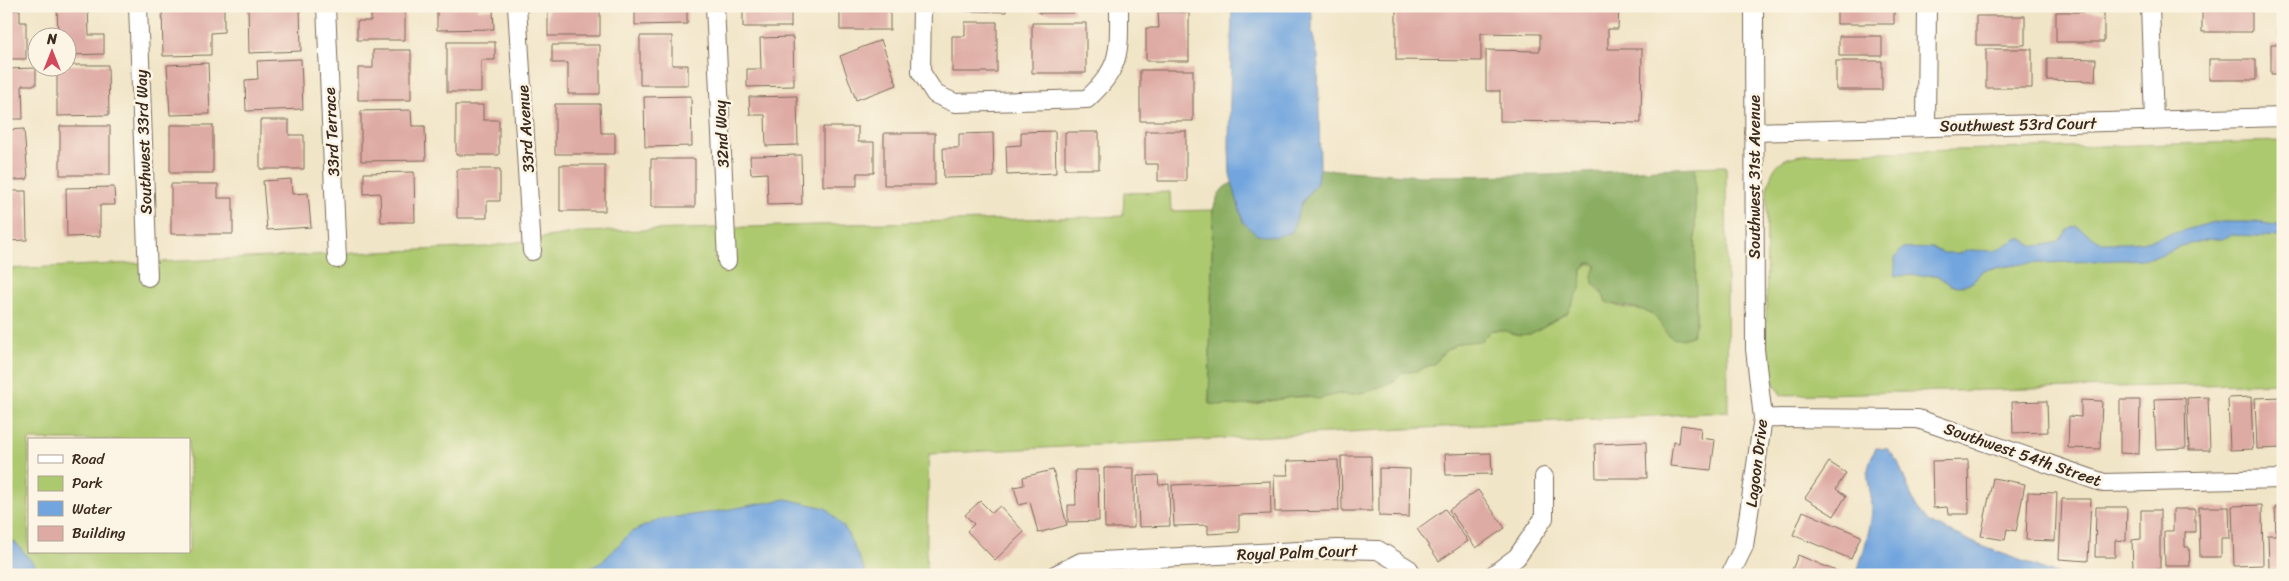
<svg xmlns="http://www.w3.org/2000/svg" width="2289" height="581" font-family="Sriracha,sans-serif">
  <rect width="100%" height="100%" fill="#fcf5e5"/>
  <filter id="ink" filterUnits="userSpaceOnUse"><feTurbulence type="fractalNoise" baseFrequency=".02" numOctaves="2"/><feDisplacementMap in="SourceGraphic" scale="10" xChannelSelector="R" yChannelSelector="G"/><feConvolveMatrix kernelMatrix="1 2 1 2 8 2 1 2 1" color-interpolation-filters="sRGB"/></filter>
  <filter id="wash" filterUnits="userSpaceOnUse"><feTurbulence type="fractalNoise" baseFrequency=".0096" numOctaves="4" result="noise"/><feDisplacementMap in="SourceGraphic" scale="20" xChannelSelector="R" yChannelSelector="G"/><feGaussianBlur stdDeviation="1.12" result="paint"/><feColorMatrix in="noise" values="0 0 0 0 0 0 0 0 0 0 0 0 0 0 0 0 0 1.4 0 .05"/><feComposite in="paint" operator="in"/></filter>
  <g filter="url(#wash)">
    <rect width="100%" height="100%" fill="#f1e5c7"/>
    <path fill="#adc96f" stroke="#747a46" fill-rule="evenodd" d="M2283,141V383L1781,395L1772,380L1766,358L1767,189C1774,161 1782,157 1810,154Z
      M1726,166L1728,412L929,454L926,575H6V269L486,247L579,232L1123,216L1124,193L1170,192L1171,211L1213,210L1209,403L1221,405L1255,404L1292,397H1326L1338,394L1349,395L1369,391L1393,382L1403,372L1416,371L1435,363L1445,351L1459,343L1483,339L1492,330H1501L1530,334L1567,313L1581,283L1582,269L1588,264H1596L1593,283C1597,288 1608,302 1614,305C1624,310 1638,307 1648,312C1670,322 1657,343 1692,336L1696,322L1695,167ZM29,440H189V552H29Z"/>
    <path fill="#8aad62" stroke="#626c40" d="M1695,167L1696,322L1692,336C1661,348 1667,321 1648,312C1635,306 1619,307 1606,302L1600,289L1593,283L1592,275L1597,266L1593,263H1588L1582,269L1581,287L1567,313L1530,334L1519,335L1501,330H1492L1481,341L1459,343L1445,351L1435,363L1416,371L1403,372L1392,382L1369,391L1349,395L1338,394L1318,399L1304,396L1292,397L1238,406L1209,404L1213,210C1217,198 1219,187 1233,183L1243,222L1292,232L1301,204L1316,184L1320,169L1421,176L1548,175Z"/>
    <path fill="#72a5de" stroke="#56687e" d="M1232,6H1309L1312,15V32L1318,57L1320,169L1316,184L1301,204L1292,232L1275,237L1257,235L1243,222L1230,174L1229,146Z
      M2214,222H2255L2283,226V237L2231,235L2222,239H2210L2178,247L2161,256L2142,259L2022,264L1983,270L1973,282L1960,286L1951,285L1936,275L1895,276V258L1902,249L1932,248L1944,253H1962L1969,250L1996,251L2016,239H2024L2034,246L2045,245L2058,242L2068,230L2076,226L2103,243H2127L2142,242Z
      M1876,448L1888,449L1898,462L1915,505L1929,522L1979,545L2057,574L2065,575H1856C1862,557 1868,538 1871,519C1876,489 1858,479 1876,448Z
      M786,499L826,508L846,530L867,575H577L602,562L631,532L661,519L714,512Z
      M6,542H15L43,575H6Z"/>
    <g id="blocks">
      <path fill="#deaba4" d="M57,6H88L89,35H104V54L68,55V38H58Z
        M162,6H224V32L211,33V55L163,56Z
        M248,6H300L301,51L249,53Z
        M371,6H405V40H357V21H371Z
        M437,6H478V10L493,9L494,29L437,30Z
        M548,6H600V36H548Z
        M635,6H687V24L635,25Z
        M743,6H791V27H743Z
        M840,6H890V30H840Z
        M966,6H1006V12L966,11Z
        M1039,6H1074V13H1039Z
        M1396,6H1619L1618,29H1608V49H1642L1641,123L1500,121V91H1486V50L1540,51V34L1481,33V61L1396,60Z
        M1837,6H1894V24H1837Z
        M1971,6H2022V9H1971Z
        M2278,7H2283V37H2278Z
        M6,10H20V22H26V59H6Z
        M2202,11H2252V32H2202Z
        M1158,12H1189V61H1146V28H1159Z
        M2056,12H2104V42H2056Z
        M1976,16H2025V45H1976Z
        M965,22H997V72H952V36H965Z
        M1032,23H1086V73H1032Z
        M640,36H672V65H688V85H640Z
        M1839,36H1882V56H1839Z
        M793,37L794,86L747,87V69H761L760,38Z
        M881,40L897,85L856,100L840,56Z
        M447,42H495V60H481V92H447Z
        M2271,44H2283V74H2271Z
        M552,45H600V94H568V63H552Z
        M1986,49H2032V88H1986Z
        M373,50H411V100H358V68H373Z
        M2047,58L2096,59L2095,81L2047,80Z
        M301,59L303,109L246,111L245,80L258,79L257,61Z
        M2209,59H2256V80H2209Z
        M1836,61H1882V90H1836Z
        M208,63L210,114L170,115L167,65Z
        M68,65H108L109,115L57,116V68H68Z
        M36,68V85H22L23,119H6V69Z
        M1140,70H1193V121H1140Z
        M691,96L692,146L645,147L644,97Z
        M797,96L798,145L766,146L765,115H750L749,97Z
        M555,104H600L601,133H615V154H555Z
        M456,105H483V120H499V155H456Z
        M411,110L412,126H425L426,160L361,161V111Z
        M260,120H289V135H304V169H260Z
        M170,125H213V173H170Z
        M60,126H110V175H60Z
        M823,127H858V142H874V173H857V186H823Z
        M24,129L28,179L6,181V130Z
        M1055,131L1056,173L1007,175L1006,146L1021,145V132Z
        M1145,131H1186V181H1158V164H1145Z
        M1065,132H1099V169H1065Z
        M884,133H935V185H884Z
        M993,133L994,177L944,178L943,148H959V134Z
        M801,155L802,204L768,205L767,173L751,174L750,156Z
        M651,159H695V207H651Z
        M560,165H605V211H560Z
        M457,169H500V201H487V218H457Z
        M414,172L415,222H381L380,193L364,194V173Z
        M291,179L292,194L308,193L311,227L267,230L263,181Z
        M171,184H218V198H233V234H171Z
        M114,187L115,205H100V236L67,237L66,188Z
        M6,191H26L27,240L6,241Z
        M2208,397L2210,450H2189L2187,398Z
        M2251,397L2253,449L2230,450L2228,398Z
        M2283,397V448L2257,449L2255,398Z
        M2185,398L2186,448L2156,449L2154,399Z
        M2081,400L2102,401L2100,449L2068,448L2069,416L2081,417Z
        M2120,400H2140L2139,454L2120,453Z
        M2047,401L2048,432L2013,433L2012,402Z
        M1681,425L1701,428L1700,438L1715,440L1711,470L1670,466L1673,442L1679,443Z
        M1646,442L1647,478H1596L1595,444Z
        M1491,453L1492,474L1446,475L1445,454Z
        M1341,456H1371L1372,511H1342Z
        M1338,460L1339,511L1275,512L1274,475H1288L1287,461Z
        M1968,460L1969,514H1948L1947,507L1933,508L1932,461Z
        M1829,462L1846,473L1836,489L1846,496L1834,516L1805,498Z
        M1104,468H1134V528H1105Z
        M1379,468L1410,469L1409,517L1379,516Z
        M1053,470L1067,525L1038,533L1030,502L1019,505L1014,487L1024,485L1023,477Z
        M1075,470H1098L1099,521L1068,522V505H1076Z
        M1158,475L1159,485L1169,484L1170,526L1139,527L1137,476Z
        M1993,478L2025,484L2016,531L2007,529L2005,540L1981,536Z
        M1270,481L1271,514L1239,515V532L1208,534V525L1174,526L1172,485Z
        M1478,490L1505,528L1476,548L1449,510Z
        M2028,492L2057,493L2055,541L2026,540Z
        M2062,499H2091L2088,561L2059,559Z
        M980,501L992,513L1000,506L1024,532L995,560L967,531L974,524L965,515Z
        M2262,505L2263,565L2234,566L2232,506Z
        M2283,506V569H2269L2268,535H2276L2275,507Z
        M2096,507H2127L2126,541L2115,540V557H2095Z
        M2199,507H2229L2230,538H2221V557H2200Z
        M1445,509L1468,541L1439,561L1417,529Z
        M2173,509H2195V532H2185V547H2189L2190,566H2165L2164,531H2173Z
        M2141,510H2160V569H2133L2132,540L2141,539Z
        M1803,511L1861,536L1851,559L1793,535Z
        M1798,555L1841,573L1840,575H1790Z"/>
    </g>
  </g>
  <g filter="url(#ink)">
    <use href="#blocks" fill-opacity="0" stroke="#7b6b59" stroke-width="1"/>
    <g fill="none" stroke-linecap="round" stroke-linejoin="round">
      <defs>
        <path id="minor" d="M138,6L148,277
          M326,6L337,259
          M517,6L532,251
          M715,6L727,261
          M922,6L921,72L935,94L955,103L1087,99C1122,67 1119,51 1119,6
          M2150,6L2154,121
          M1926,126L1927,6
          M1754,132L2283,117
          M1763,418L1918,419L2104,483L2283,479
          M1055,575L1081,562L1337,549L1378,550L1409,569L1412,575
          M1493,575L1517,557L1544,518V477
          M1730,575L1744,546L1763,418L1755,349L1754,6"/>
      </defs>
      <use href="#minor" stroke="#7b6b59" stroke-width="20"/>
      <use href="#minor" stroke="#fff" stroke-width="18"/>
    </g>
  </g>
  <g text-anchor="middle" stroke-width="5" stroke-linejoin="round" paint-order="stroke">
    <g font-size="16" fill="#3b2a1e" stroke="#fcf5e5">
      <text transform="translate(2018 124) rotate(-1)" y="6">Southwest 53rd Court</text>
      <text transform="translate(525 129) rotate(-94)" y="6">33rd Avenue</text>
      <text transform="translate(331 132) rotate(-93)" y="6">33rd Terrace</text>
      <text transform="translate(721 134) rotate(-93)" y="6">32nd Way</text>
      <text transform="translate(143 142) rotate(-92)" y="6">Southwest 33rd Way</text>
      <text transform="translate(1754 177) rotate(-90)" y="6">Southwest 31st Avenue</text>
      <text transform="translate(2023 454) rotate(19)" y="6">Southwest 54th Street</text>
      <text transform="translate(1756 463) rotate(-83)" y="6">Lagoon Drive</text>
      <text transform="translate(1297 552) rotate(-2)" y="6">Royal Palm Court</text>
    </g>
  </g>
  <rect width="2289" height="581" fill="none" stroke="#fcf5e5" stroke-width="25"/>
  <rect x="28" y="438" width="162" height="115" fill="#fcf5e5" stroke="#afa495"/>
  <rect x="38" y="455" width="25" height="8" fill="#ffffff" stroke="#afa495"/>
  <text x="72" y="464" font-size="15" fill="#3b2a1e">Road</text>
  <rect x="38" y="476" width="25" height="15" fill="#adc96f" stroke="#afa495"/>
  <text x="72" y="488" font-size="15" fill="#3b2a1e">Park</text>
  <rect x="38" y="501" width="25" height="15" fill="#72a5de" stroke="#afa495"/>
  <text x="72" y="514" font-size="15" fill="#3b2a1e">Water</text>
  <rect x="38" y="526" width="25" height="15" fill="#deaba4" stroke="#afa495"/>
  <text x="72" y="538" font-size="15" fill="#3b2a1e">Building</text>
  <g transform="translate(52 52)"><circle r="24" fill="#fcf5e5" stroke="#afa495"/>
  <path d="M0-4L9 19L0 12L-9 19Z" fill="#d1495b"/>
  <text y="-8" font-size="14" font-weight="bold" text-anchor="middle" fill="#3b2a1e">N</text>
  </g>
</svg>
